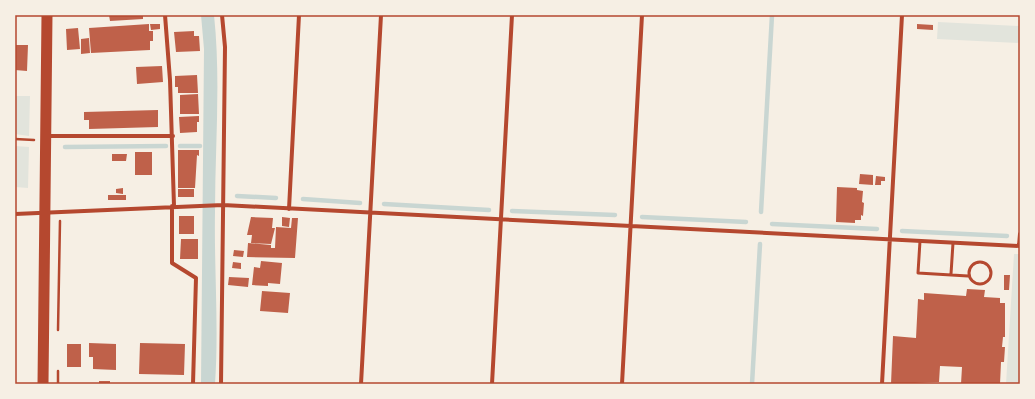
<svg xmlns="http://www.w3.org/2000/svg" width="1035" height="399" font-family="'Source Serif 4',serif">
  <rect width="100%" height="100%" fill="#f6efe4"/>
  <path fill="#e2e4dc" d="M938,22L1020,26V43L937,39Z
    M15,96H30L29,136L15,134Z
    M15,146L29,147L28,188L15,187Z
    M1014,254H1020V384H1006Z"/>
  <path fill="#c9d6d2" d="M201,15H214C221,80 215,146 215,212C214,269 219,327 215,384H201L204,49Z"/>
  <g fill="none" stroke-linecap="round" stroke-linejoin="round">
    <path stroke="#c9d6d2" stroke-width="4.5" d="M180,146H200
      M65,147L166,146
      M237,196L276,198
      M303,199L360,203
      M384,204L489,210
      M512,211L615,215
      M761,212L772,15
      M642,217L746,222
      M772,224L877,229
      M902,231L1007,236
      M752,384L760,244"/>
  </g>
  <path fill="#bf614a" d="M109,15H143V19L110,21Z
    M149,24V31H153V41H150V50L91,53L89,28Z
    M150,24H160V29L151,30Z
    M917,24L933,25V30L917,29Z
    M78,28L80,49L67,50L66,29Z
    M194,31V36H199L200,51L176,52L174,32Z
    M89,38L90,53L81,54V39Z
    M15,45H28L27,71L15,70Z
    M162,66L163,82L137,84L136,67Z
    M197,75L198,93H178V87H175V76Z
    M198,94L199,114H180V95Z
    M158,110V127L89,129V120H84V112Z
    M199,116V122H197V132L180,133L179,117Z
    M178,150H199V156L197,155L195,188H178Z
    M135,152H152V175H135Z
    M112,154H127L126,161H112Z
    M860,174L873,175V185L859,184Z
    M876,176L885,177V181H881V185H875Z
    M837,187L857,188V190L863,191L862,202L864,203L863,216L861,215V220H855V223L836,222Z
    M123,188V194L116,193V189Z
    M178,189H194V197H178Z
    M108,195H126V200H108Z
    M179,216H194V234H179Z
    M251,217L273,218L272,228H275L271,244L251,243L252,235H247Z
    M282,217L290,218L289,227L282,226Z
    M292,218H298L295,258L247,257L248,243L271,245V248H275L276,227L291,228Z
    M181,239H198V259H180Z
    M234,250L244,251L243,257L233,256Z
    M261,261L282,263L280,284L268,283V286L252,285L254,267L260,268Z
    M233,262L241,263V269L232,268Z
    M1004,275H1010L1009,290H1004Z
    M229,277L249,278L248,287L228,285Z
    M967,289L985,290L984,297L1000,298V303H1005V337H1003L1002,347H1005L1004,362H1001L1000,384H961L962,367L940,366L939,382L891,384L893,336L916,338L918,299L924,300V293L966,296Z
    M262,291L290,293L288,313L260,311Z
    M89,343L116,344V370L93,369V357H89Z
    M140,343L185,344L184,375L139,374Z
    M67,344H81V367H67Z
    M99,381H110V384H99Z"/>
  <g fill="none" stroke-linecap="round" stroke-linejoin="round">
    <path stroke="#b5482f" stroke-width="2.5" d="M15,139L34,140
      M58,330L60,221
      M58,384V371"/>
    <path stroke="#b5482f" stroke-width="3" d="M920,241L918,273L968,276
      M969 273a11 11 0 1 1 22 0a11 11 0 1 1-22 0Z
      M951,274L953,243"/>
    <path stroke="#b5482f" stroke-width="4" d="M165,15L170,80L174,206
      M47,136H173
      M172,206V263L196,278L193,384
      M289,209L299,15
      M15,214L223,205L1020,246
      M1019,246L1020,234
      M221,384L225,47L222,15
      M361,384L381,15
      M492,384L512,15
      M622,384L642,15
      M882,384L902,15"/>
    <path stroke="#b5482f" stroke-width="11" d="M43,384L47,15"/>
  </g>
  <rect width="1035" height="399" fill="none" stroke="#f6efe4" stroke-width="32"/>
  <rect x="16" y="16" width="1003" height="367" fill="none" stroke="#b5482f" stroke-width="1.5"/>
</svg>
